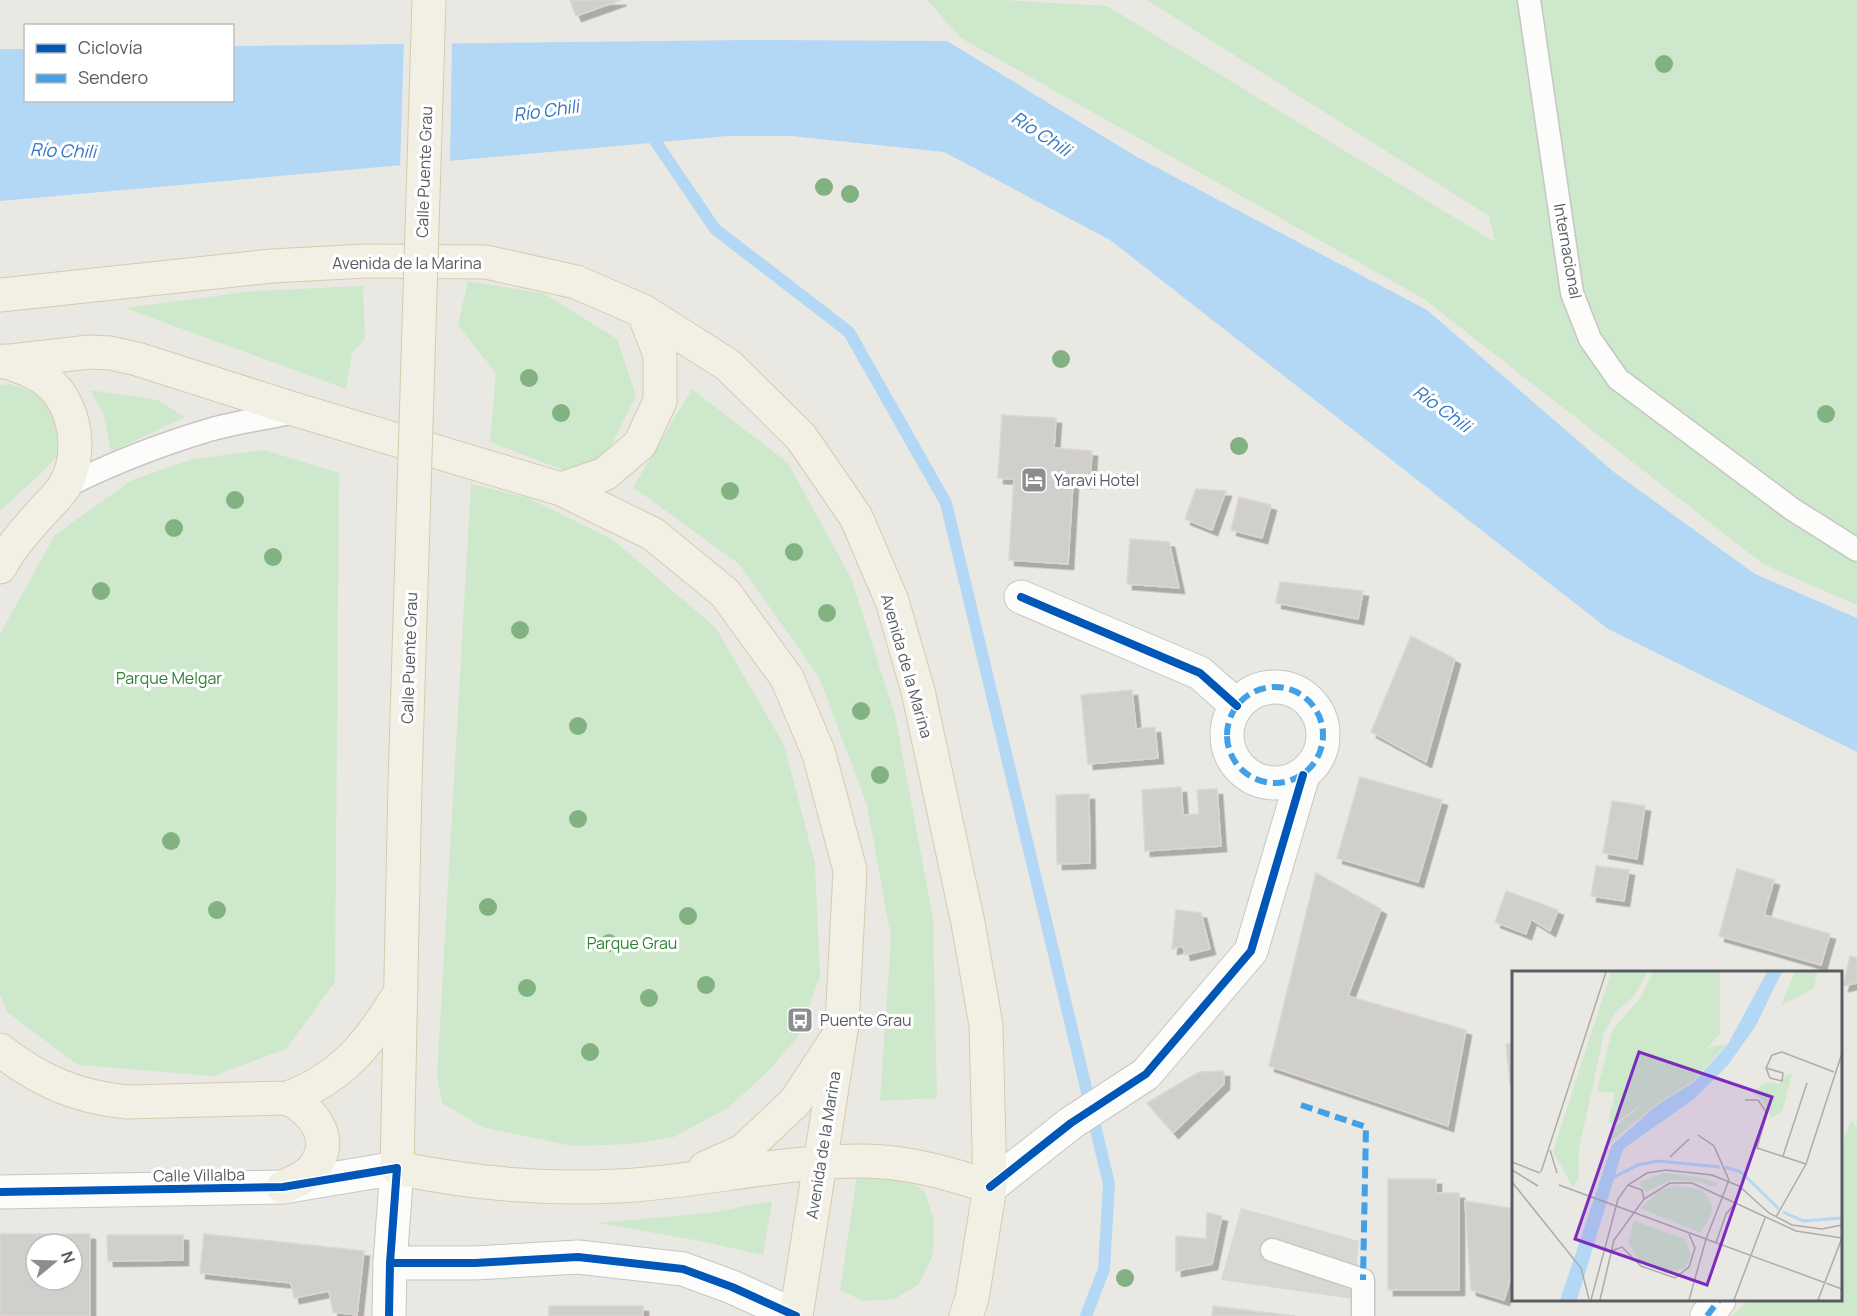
<svg xmlns="http://www.w3.org/2000/svg" width="1857" height="1316" font-family="Manrope,sans-serif">
  <defs>
    <filter id="shadow"><feDropShadow dx="5.5" dy="5.5" stdDeviation="0" flood-color="#0004"/></filter>
  </defs>
  <rect width="100%" height="100%" fill="#eae8e2"/>
  <path fill="#d9d7d2" d="M1241,1208L1359,1241L1353,1299L1221,1280Z"/>
  <path fill="#cee8cb" d="M927,0H1003L1107,6L1495,242L1489,216L1147,0H1857V605L1763,564L1424,299L961,38Z
    M468,281L545,294L617,339L636,396L605,458L566,471L490,442L496,373L458,325Z
    M363,286L365,339L352,353L346,389L125,308L254,291Z
    M11,384L42,396L56,411L61,453L39,475L0,511V385Z
    M692,389L788,463L851,578L895,715L933,918L937,1098L880,1101L891,937L867,805L819,677L739,564L633,487Z
    M90,390L158,400L185,417L111,452L103,412Z
    M264,450L339,473L335,982L286,1049L213,1076L78,1065L7,1012L0,994V634L55,535L132,480L193,459Z
    M471,484L528,498L612,539L716,628L784,745L815,863L820,976L798,1037L768,1071L728,1108L674,1137L631,1144L572,1146L482,1127L442,1103L437,1076Z
    M1851,1120L1857,1126V1316H1732L1749,1300H1840L1841,1146Z
    M904,1175L925,1192L934,1220L933,1255L919,1284L895,1299L863,1301L840,1290L857,1176Z
    M772,1201L763,1255L700,1241L598,1223L709,1213Z"/>
  <path fill="#b3d8f6" d="M748,40L947,41L1137,157L1427,310L1614,472L1755,574L1857,618V752L1608,629L1110,240L944,152L791,136H728L0,201V49H25L26,100H232L233,46Z"/>
  <path fill="#eae8e2" d="M404,41H452L450,164L400,168Z"/>
  <g fill="none" stroke-linecap="round" stroke-linejoin="round">
    <path stroke="#b3d8f6" stroke-width="12" d="M647,129L715,229L849,332L946,503L1109,1184L1104,1269L1086,1316"/>
  </g>
  <path fill="#d0cfcb" stroke="#d9d7d1" stroke-width="1.5" fill-rule="evenodd" filter="url(#shadow)" d="M570,0H621L576,16Z
    M1002,415L1056,418L1054,448L1092,451L1090,483L1073,482L1068,564L1009,560L1014,479L998,478Z
    M1196,489L1226,491L1212,530L1185,519Z
    M1239,497L1271,505L1262,538L1231,530Z
    M1130,539L1169,542L1179,588L1127,584Z
    M1280,582L1363,591L1358,619L1276,603Z
    M1411,636L1455,659L1426,762L1371,732Z
    M1132,690L1136,729L1155,727L1158,758L1088,764L1081,695Z
    M1360,777L1442,800L1418,882L1337,858Z
    M1181,787L1183,815L1199,814L1197,790L1217,789L1221,846L1145,851L1142,790Z
    M1089,794L1090,863L1057,864L1056,795Z
    M1612,801L1645,806L1637,859L1603,853Z
    M1596,866L1629,870L1624,901L1591,896Z
    M1737,869L1774,880L1764,915L1830,934L1821,965L1719,936Z
    M1316,873L1381,909L1348,996L1466,1030L1448,1126L1269,1066Z
    M1506,891L1558,910L1550,931L1531,919L1526,934L1495,922Z
    M1176,910L1201,913L1210,949L1185,955L1183,946L1172,949Z
    M1850,956L1857,958V983L1843,986Z
    M1514,1043V1084H1510L1506,1044Z
    M1224,1071V1084L1173,1133L1147,1103L1199,1072Z
    M1388,1179H1436V1193H1459V1290H1388Z
    M1465,1201L1514,1209V1278L1511,1276L1504,1300L1471,1290Z
    M1207,1213L1222,1216L1212,1264L1176,1271V1236L1206,1239Z
    M0,1234H90V1316H0ZM36,1244H72V1280H36Z
    M204,1234L364,1251L357,1315L333,1312L329,1291L294,1298L291,1283L200,1273Z
    M107,1235H183V1260L108,1261Z
    M549,1306H643V1316H549Z
    M1213,1306L1295,1316H1212Z"/>
  <g fill="none" stroke-linecap="round" stroke-linejoin="round">
    <defs>
      <path id="service" d="M1529,0L1572,293L1590,339L1618,379L1792,509L1857,550
        M63,488C110,464 159,445 209,430C237,422 267,418 295,412
        M1272,1250L1363,1280V1316"/>
      <path id="minor" d="M1021,597L1200,673L1237,706
        M1227 735a48 48 0 1 1 96 0a48 48 0 1 1-96 0Z
        M990,1187L1071,1123L1146,1074L1251,951L1303,775
        M0,1192L283,1187L397,1168
        M390,1263H475L578,1257L683,1269L732,1287L796,1316
        M1707,1316L1719,1300"/>
      <path id="tertiary" d="M389,1316L390,1263L397,1168"/>
      <path id="primary" d="M0,295L272,266L365,261L486,262L576,282L643,311L728,365L801,437L856,517L892,601L918,691L968,923L986,1025L990,1187L972,1298L966,1316
        M0,362L90,352L110,353L137,359L300,411L561,489L653,534L725,593L787,678L819,754L850,870L842,1024L796,1316
        M561,489L605,474L640,444L660,401V355L643,311
        M0,567C11,546 27,529 42,512C49,504 58,496 64,487C83,455 77,405 47,381C35,371 20,367 5,361
        M405,783L397,1168C470,1183 544,1190 618,1186C700,1182 780,1161 862,1161C906,1161 949,1173 990,1187
        M0,1050C40,1081 76,1097 127,1102L288,1098C344,1077 371,1041 401,991
        M705,1168L743,1151L795,1102L835,1041
        M283,1187C296,1181 310,1176 317,1163C334,1136 311,1110 288,1098"/>
    </defs>
    <use href="#service" stroke="#c6c6c5" stroke-width="25"/>
    <use href="#minor" stroke="#c6c6c5" stroke-width="35"/>
    <use href="#tertiary" stroke="#c6c6c5" stroke-width="35"/>
    <use href="#primary" stroke="#d5cbad" stroke-width="35"/>
    <use href="#service" stroke="#fcfcfb" stroke-width="22"/>
    <use href="#minor" stroke="#fcfcfb" stroke-width="33"/>
    <use href="#tertiary" stroke="#fcfcfb" stroke-width="33"/>
    <use href="#primary" stroke="#f2f0e5" stroke-width="33"/>
    <defs>
      <path id="primary-bridge" d="M405,783L429,0"/>
    </defs>
    <use href="#primary-bridge" stroke="#d5cbad" stroke-width="35" stroke-linecap="butt"/>
    <use href="#primary-bridge" stroke="#f2f0e5" stroke-width="33"/>
    <path stroke="#42a1e6" stroke-width="6" stroke-dasharray="12 6" stroke-linecap="butt" d="M1227 735a48 48 0 1 1 96 0a48 48 0 1 1-96 0Z
      M1301,1105L1366,1127L1363,1280
      M1707,1316L1719,1300"/>
    <defs>
      <path id="cycleway" d="M1021,597L1200,673L1237,706
        M990,1187L1071,1123L1146,1074L1251,951L1303,775
        M0,1192L283,1187L397,1168L390,1263L389,1316
        M390,1263H475L578,1257L683,1269L732,1287L796,1316"/>
    </defs>
    <use href="#cycleway" stroke="#fff" stroke-width="11"/>
    <use href="#cycleway" stroke="#0057b8" stroke-width="8"/>
  </g>
  <g fill="#82b282">
    <circle cx="1664" cy="64" r="9"/>
    <circle cx="824" cy="187" r="9"/>
    <circle cx="850" cy="194" r="9"/>
    <circle cx="1061" cy="359" r="9"/>
    <circle cx="529" cy="378" r="9"/>
    <circle cx="561" cy="413" r="9"/>
    <circle cx="1826" cy="414" r="9"/>
    <circle cx="1239" cy="446" r="9"/>
    <circle cx="730" cy="491" r="9"/>
    <circle cx="235" cy="500" r="9"/>
    <circle cx="174" cy="528" r="9"/>
    <circle cx="794" cy="552" r="9"/>
    <circle cx="273" cy="557" r="9"/>
    <circle cx="101" cy="591" r="9"/>
    <circle cx="827" cy="613" r="9"/>
    <circle cx="520" cy="630" r="9"/>
    <circle cx="861" cy="711" r="9"/>
    <circle cx="578" cy="726" r="9"/>
    <circle cx="880" cy="775" r="9"/>
    <circle cx="578" cy="819" r="9"/>
    <circle cx="171" cy="841" r="9"/>
    <circle cx="488" cy="907" r="9"/>
    <circle cx="217" cy="910" r="9"/>
    <circle cx="688" cy="916" r="9"/>
    <circle cx="609" cy="943" r="9"/>
    <circle cx="706" cy="985" r="9"/>
    <circle cx="527" cy="988" r="9"/>
    <circle cx="649" cy="998" r="9"/>
    <circle cx="590" cy="1052" r="9"/>
    <circle cx="1125" cy="1278" r="9"/>
  </g>
  <defs>
    <symbol id="hotel-square" viewBox="-11 -11 22 22"><rect x="-9" y="-9" width="18" height="18" rx="4" fill="#8b8d8f" stroke="#fff"/><path d="M-6-4.5h1.5V1H6V5H4.5V3h-9V5H-6ZM-4 0a1.8 1.8 0 1 1 3.6 0ZM.5 0V-2.5h3Q6-2.5 6 0Z" fill="#fff"/></symbol>
    <symbol id="bus-square" viewBox="-11 -11 22 22"><rect x="-9" y="-9" width="18" height="18" rx="4" fill="#8b8d8f" stroke="#fff"/><path d="M-5-6H5V4H4V6H2V4H-2V6H-4V4H-5ZM-3.5-4V0h7V-4ZM-3.5 1.2v1.5H-2V1.2ZM2 1.2v1.5H3.5V1.2Z" fill="#fff"/></symbol>
  </defs>
  <g fill-rule="evenodd">
    <use href="#hotel-square" x="1019" y="465" width="30" height="30"/>
    <use href="#bus-square" x="785" y="1005" width="30" height="30"/>
  </g>
  <g text-anchor="middle" stroke-width="6" stroke-linejoin="round" paint-order="stroke">
    <g font-size="16" fill="#585c62" stroke="#fff">
      <text transform="translate(424 172) rotate(-88)" y="6">Calle Puente Grau</text>
      <text transform="translate(1568 251) rotate(80)" y="6">Internacional</text>
      <text x="407" y="269">Avenida de la Marina</text>
      <text transform="translate(409 658) rotate(-88)" y="6">Calle Puente Grau</text>
      <text transform="translate(907 666) rotate(74)" y="6">Avenida de la Marina</text>
      <text transform="translate(823 1145) rotate(-81)" y="6">Avenida de la Marina</text>
      <text transform="translate(199 1175) rotate(-1)" y="6">Calle Villalba</text>
    </g>
    <g font-size="16" fill="#585c62" stroke="#fff" text-anchor="start">
      <text x="1054" y="486">Yaravi Hotel</text>
      <text x="820" y="1026">Puente Grau</text>
    </g>
    <g font-size="16" fill="#2c8533" stroke="#fff">
      <text x="169" y="684">Parque Melgar</text>
      <text x="632" y="949">Parque Grau</text>
    </g>
    <g font-size="18" font-style="italic" fill="#3275c4" stroke="#fff">
      <text transform="translate(546 111) rotate(-8)" y="6">Río Chili</text>
      <text transform="translate(1041 134) rotate(33)" y="6">Río Chili</text>
      <text transform="translate(63 151) rotate(2)" y="6">Río Chili</text>
      <text transform="translate(1442 409) rotate(36)" y="6">Río Chili</text>
    </g>
  </g>
  <g transform="translate(1512 971)">
    <rect width="330" height="330" fill="#eae8e2"/>
    <path d="M99,1H136L122,25L103,42L92,62L67,178L66,208L61,216L41,181ZM141,1H208V63L195,77L215,73L181,110L142,135L94,175L102,157L139,126L102,153L96,151L103,122L85,120L100,60L129,26ZM283,1H305L302,17L269,35ZM276,103H280L270,141L259,147L251,130L240,120L256,111L267,113ZM151,202L188,206L206,212L204,217L188,211L159,209L134,221L126,212ZM165,215L190,219L197,228L201,239L189,262L128,237L151,218ZM122,250L173,268L179,284L173,297L154,303L128,291L116,271Z" fill="#cee8cb"/>
    <path d="M255,1H270L243,56L216,94L182,128L111,178L65,329H48L100,174L144,135L182,111L216,73Z" fill="#b3d8f6"/>
    <path fill="none" stroke="#b3d8f6" stroke-width="3" d="M213,196L229,201L267,238M100,207L126,194L146,190L208,196M271,241L291,250L330,247"/>
    <path fill="none" stroke="#acacab" stroke-width="1.5" d="M254,97L271,102L270,110L258,107L254,97L260,84L270,81L322,101M233,129H246L255,142L245,177L294,193M186,164L202,175L217,209M38,179L45,202M271,185L295,112M158,186L177,168M0,191L28,202M0,199L26,215M29,201L94,1M0,211L69,297L77,328M47,214L194,268L217,209M116,214L130,219L132,228M264,246L294,193L330,82M204,272L214,243L223,233M99,280L110,276L129,295L163,307L177,296L183,277L177,263M79,329L106,228L116,214L135,202L154,199L200,204L227,215L257,242L280,254L310,258L330,254M88,329L102,269L132,228L158,212H180L284,260L330,267M177,329L194,268L330,318M222,329L253,247M306,329L330,267"/>
    <path fill="#7b2cbf" fill-opacity="0.15" stroke="#7b2cbf" stroke-width="3" d="M127,81L260,126L195,314L63,268Z"/>
    <rect width="330" height="330" fill="none" stroke="#585c62" stroke-width="3"/>
  </g>
  <rect x="24" y="24" width="210" height="78" fill="#ffffff" stroke="#bcbec0" stroke-width="1.5"/>
  <rect x="36" y="44" width="30" height="9" fill="#0057b8" stroke="#bcbec0" stroke-width="1.5"/>
  <text x="78" y="54" font-size="18" fill="#585c62">Ciclovía</text>
  <rect x="36" y="74" width="30" height="9" fill="#42a1e6" stroke="#bcbec0" stroke-width="1.5"/>
  <text x="78" y="84" font-size="18" fill="#585c62">Sendero</text>
  <g transform="translate(54 1262) rotate(71)"><circle r="28" fill="#ffffff" stroke="#bcbec0" stroke-width="1.5"/>
  <path d="M0-4.5L10 22L0 15L-10 22Z" fill="#8b8d8f"/>
  <text y="-9" font-size="16" font-weight="bold" text-anchor="middle" fill="#585c62">N</text>
  </g>
</svg>
